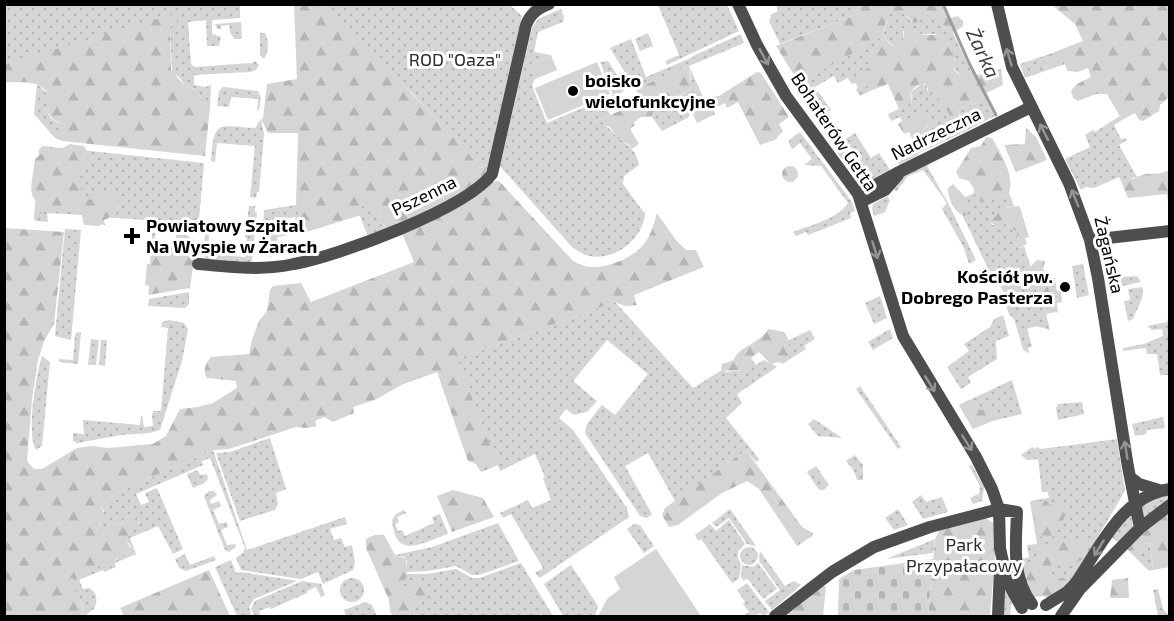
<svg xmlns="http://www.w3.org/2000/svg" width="1174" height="621" font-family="'Exo 2',sans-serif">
  <defs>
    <pattern id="grass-dots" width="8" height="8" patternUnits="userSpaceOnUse" patternTransform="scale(1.5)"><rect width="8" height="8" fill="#d5d5d5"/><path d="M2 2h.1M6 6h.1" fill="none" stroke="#b5b5b5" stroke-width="1.8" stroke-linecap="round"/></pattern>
    <pattern id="forest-firs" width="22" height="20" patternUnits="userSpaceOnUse" patternTransform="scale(1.5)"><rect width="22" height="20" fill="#d5d5d5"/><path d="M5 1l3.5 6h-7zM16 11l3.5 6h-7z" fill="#b5b5b5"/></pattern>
    <pattern id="cemetery-stones" width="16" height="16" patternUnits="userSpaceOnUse" patternTransform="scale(1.5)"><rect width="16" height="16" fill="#d5d5d5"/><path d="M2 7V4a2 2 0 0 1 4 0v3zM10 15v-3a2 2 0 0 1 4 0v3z" fill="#b5b5b5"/></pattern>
  </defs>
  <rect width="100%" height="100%" fill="#fff"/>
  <path fill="url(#grass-dots)" d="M5,5H271L240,6V18L212,20V34L221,37L219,46H207L206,20L188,22L191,64L194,67L252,63L255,61L259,65L256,70L250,72L194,75V85L206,87L211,85L210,107L203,102L195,89L185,86L180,78L172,72L170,27L177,21L5,64Z
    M320,5H510L522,16L488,165L481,168L413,94Z
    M658,5H727L739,31L667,65L665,61L679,55Z
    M776,5H858L861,12L780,44L769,21L772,14L778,11Z
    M561,9L564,17L563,22L538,32L534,52L551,55L529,65L535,79L532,86L547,123L613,95L600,62L608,61L626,89L620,93L625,101L607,108L610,115L594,122C612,126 607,129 619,138C629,146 637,151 639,165L624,176L623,184L645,214C643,239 615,261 589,256C583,255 577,250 572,247L500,166L532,28L538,19Z
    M902,11L912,22L928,14L935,15L949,33H953L971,71L960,75L952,66L955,59C952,48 945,35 933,34C928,34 926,35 922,34C913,31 914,29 903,31V41L893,46L883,36C876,45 868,54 870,66L860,82L867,86L870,91L860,96L856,90L858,87L855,83L852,84L848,78L838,83L834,76L815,87L831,110L826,113L805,79L883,36L889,13Z
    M241,22L242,39H234L230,32L229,25L221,26V29H217L215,24Z
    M260,33H265C269,40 269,52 264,59L260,55Z
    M648,33L653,46L640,51L635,39Z
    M741,34L744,43L689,66L703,97C690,97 692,108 689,117L662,131L652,117L653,112C660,107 691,92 691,86C692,79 689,73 689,66L635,89L610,48L631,39L646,77L693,57L695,55Z
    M1047,55L1045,71L1025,78L1020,64Z
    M37,84L50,96C46,114 45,119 66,125L58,138L60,140L55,138L34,114Z
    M921,84L927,85V96L935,93L961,119L958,110L980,101L984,95L995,116L962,133L958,127L949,130L944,128L937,133L934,141H932L922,131L928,125L923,114L915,118L905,119L903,122L900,117L891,121L888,114L912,103L911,92Z
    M223,87L258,91L261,98L259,110H257L258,99L231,97L229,107L217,106L219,91Z
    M1120,116L1122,120L1114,125L1121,139L1126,138L1127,140L1119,145L1137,177L1121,181L1119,177L1094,188L1086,187L1081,190L1065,159L1090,147L1085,135L1093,130L1095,132Z
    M261,119L264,134L259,192H257L256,198L250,197L255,146L217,143L215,162L211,161C214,119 217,126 255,128Z
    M800,132L852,202L855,211L850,213L851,218L808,235L806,232L796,236L793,232C810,225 838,219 848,203L821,166L804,165L812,159L800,143L792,149L789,144V140Z
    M855,133L871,158L879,153L890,170L866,182L856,178L833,147Z
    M42,146L204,163L198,231L191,230L187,223L103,217L105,225L83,223L82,215L47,213L48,222L36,221L34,219L39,150Z
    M917,148V154H920L899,165L896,158Z
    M926,164L948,203L976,260L969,264L964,248L942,209L947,203L923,170L908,176L896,192L892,188L899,178Z
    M974,193L983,203L1009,193L1014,206L1007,207L991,223L992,225L1005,224L1017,232L1020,248L1024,246L1038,290L1039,301L1046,314L1050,330L1036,326L1027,329L1032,346L1028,348L1029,352L1027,353L1023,349L1014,319L1009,314L1002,295L1005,294L1000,286L996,285L956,202Z
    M887,196L890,200L885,212L874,216L872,209L873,204Z
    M296,205L300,217L297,225L295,217L270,221L271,229L263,230L264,210Z
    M249,206H255V212L257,213L252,260L247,263L206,260L203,251L205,234L209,235L208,254L245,257L247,238H245Z
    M362,206L381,210L379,217L381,224L389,229L368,237L358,211L359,208Z
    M65,229L81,230L71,340L55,336Z
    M1083,264L1089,295L1077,298L1072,266Z
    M1137,276L1141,282L1122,286L1120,277Z
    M1142,287C1146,297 1136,309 1133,319L1128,321L1124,301L1130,300L1128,289Z
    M189,292V304L185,308L148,306L149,299Z
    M880,296L887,318L874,324L865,303Z
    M615,302L693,388L722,370L726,372L744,370L751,358L756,365L764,360L777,367L737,394L742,403L726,418L759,459L756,462L746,450L675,501L648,453L625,466L652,514L647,518L640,516L585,433L587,424L602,405L615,415L648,374L607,340L573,381L597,401L587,412L574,415L566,409L559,418L573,430L627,508L629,517L540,578L535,573L543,568L511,514L503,518L500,513L528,500L532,508L551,500L543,478L545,477L535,454L500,471L457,359Z
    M1003,315L1009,336L996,341L997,359L968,377L971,383L961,389L947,367L969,351L964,344L990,327L994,319Z
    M1169,315V375H1160L1157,354H1147L1146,348L1123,351V348L1144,344L1163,336L1162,329L1152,330L1147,326L1167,322Z
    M169,320L184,323L188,329L182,361L160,430L150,433L121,435L77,443L73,441V433L84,434L83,420L140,425L141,417L142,416L144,427L153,426L152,415L153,411H161L168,328L161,327L162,322Z
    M890,329L893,338L873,350L868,342Z
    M810,330L815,339L804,346L806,349L790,359L781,344Z
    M77,332L81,333L78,364L59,362V359L73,360L75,335Z
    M91,339L99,340L96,365H88Z
    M101,340H107L105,366L99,365Z
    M42,356L50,362L42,446L36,450C26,434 36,375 42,356Z
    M1012,380L1022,414L988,422L973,429L959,405Z
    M860,386L901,447L898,449L856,389Z
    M1082,402L1084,414L1058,420L1056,408L1058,404Z
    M1163,417L1165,428L1147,430L1146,434L1135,436L1132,424Z
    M814,419L842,438L818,436L808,424Z
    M270,438L286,489L276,493L278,504L275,510L240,521L216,453L230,452Z
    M1117,439L1125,491L1097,538L1100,541L1077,576L1050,598L1042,596L1033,597L1020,560L1029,557L1027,545L1037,544L1030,502L1034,500L1049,498L1048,492H1042L1038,459L1027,460L1021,455L1032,447L1035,449L1037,447L1041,449Z
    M213,450L247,550L345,517L347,524L330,529L334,540L341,538L345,547L352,545L355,563L353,570L323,584L318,572L301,579L241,570L236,558L243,553L245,548L210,458L202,461L203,465L136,494L141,505L149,502L145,493L157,488L183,549L173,554L158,526L130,538L136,554L115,563L118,557L131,547L126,539L130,530L139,524L137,517L133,515L126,517L121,525L113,523L105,530L98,531L96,528L100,524L104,511L101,506L118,492Z
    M855,455L863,465V480H857L854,471L846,461Z
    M972,465L984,487L982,501L973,504L970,498L979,494L980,486L969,466Z
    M816,466L829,485L823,490H819L807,472Z
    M198,470L200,475L207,474L208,479L203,484L193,488L187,474Z
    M209,491H214L217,495L210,500L211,504L219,501L221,506L213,510L219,524L227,522L228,527L221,530L227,545L235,544L236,547L229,552L225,550L204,496Z
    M1169,493V501L1142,519L1139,506Z
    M921,495L926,502L942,497L948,512L923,519L912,502Z
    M730,509L756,546L747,544L729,518L716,527L712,523Z
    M898,509L908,525L894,530L885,518Z
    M404,510L406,513L397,517L399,522L395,524L398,531L402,530L405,536L434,523L432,517L440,514L448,534C421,543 396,561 392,520L396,514Z
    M1131,512L1133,527L1119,543L1111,537Z
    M729,520L745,544L738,551V558L741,564L739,579L732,583L701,539L698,541L695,535L710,524L716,531Z
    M498,523L519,561L479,575H472L456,566L428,571L406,572L407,561L404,557L395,555L432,547Z
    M634,524L640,525L654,546L644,553L627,529Z
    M935,539L933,553L886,559Z
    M1150,543L1153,570L1149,571L1132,554L1144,544Z
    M740 556a9 9 0 1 1 18 0a9 9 0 1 1-18 0Z
    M760,551L785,586L794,581L801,585L772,610L765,601L780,590L759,561Z
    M185,554L190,565L214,556L216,560L186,571L179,568L175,559Z
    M231,560L236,573L241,572L297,581L254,599L249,607L252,616H237L215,567Z
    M521,563L553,616H544L542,614L536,616H411L409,607L415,585L410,589L405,588L403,583L406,574H427L456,569L472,578H479Z
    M758,563L777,589L763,599L747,578L743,581L741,577L742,565L753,567Z
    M115,564L116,567L104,572L103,570L79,580L83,589L90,588C98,594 98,603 93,610L84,616L81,601L70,591V578L74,579L92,569L99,566L109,567Z
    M571,565L598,606L595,616H563L544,584Z
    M340 590a12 12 0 1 1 24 0a12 12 0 1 1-24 0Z
    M302,581L321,584L325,595L321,597L316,587L307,591V593L271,609L270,607L259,611L261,616H254L251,609L255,601Z
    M747,583L769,612L764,616L760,613L755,616H743L749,612L743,604L745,602L737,590Z
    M1005,588L1012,600L1010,616H1003Z
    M1158,589L1163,609L1169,616H1158L1153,590Z
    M366,602L372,605L377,616H346L344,610Z"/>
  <path fill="url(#forest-firs)" d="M294,5H320C377,56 430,111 481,168L488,165C479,197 417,217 389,229L378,221L381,210H374L362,206L358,211L361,215L300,234L297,225L300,217L296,205L298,133H268L261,119L263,118L267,84L297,79Z
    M858,5H945L950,18L958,16L963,21V26L953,33H949L935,15L928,14L926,18L914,23L902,11L889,14V18L886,22L883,36L892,46L903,41L904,30L910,29L924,35H938L946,40L955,55L953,68L959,75L971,71L976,75L1001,69L1003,85L986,93L980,101L958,110L961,123L958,127L962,133L917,154L915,151L917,148L909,132L904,134L898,124L906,118H915L923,113L925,114L929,123L922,131L933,142L936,139L939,129C945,126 951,131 958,127L935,93L926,97L928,88L926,84C918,83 914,87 910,94L912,103L899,109L888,84L870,91L867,86L860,82V72L869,68L868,57L882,37L799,83L776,46L861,12Z
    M1052,5H1169V97L1160,105L1159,111L1143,121L1139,120L1135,113L1122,120L1107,94H1096L1078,101L1073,98L1071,91C1076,83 1083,81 1091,77L1088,68L1078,72L1068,71L1065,64L1045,71L1047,55L1083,41L1075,24Z
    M177,13V21L170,27L171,70L185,86L197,90L200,98L210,107L205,156L62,141L58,139V132L66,125C28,112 64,98 38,85C29,81 14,83 5,82V64Z
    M689,66C689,89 699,85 676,97C671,100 669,103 663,104L660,110L653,112L652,117H641L633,123L635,125L630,129L639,144L632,149L628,144L617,138L610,127L594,122L643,101L635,89Z
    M757,72L761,73L789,117L779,124L783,131L775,140L760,145L738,102L727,108L725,103L713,109L715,114L697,123L690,108L696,98L719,96Z
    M1026,128L1036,137L1047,160L1016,172L1004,145L1025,144Z
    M986,137L992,138C1001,154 1015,175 1009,193L983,203L974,193V189L969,181L959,178L956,172L971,148L981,146Z
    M70,144L84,146L88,153L87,166L79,173L82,181L79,185L81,186L82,197L91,200L99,194L110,193L118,201V211L115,215L102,221L100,226L84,225L83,215C74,211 63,211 54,208L41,214L36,211V201L32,195L31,187L35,159L43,152L59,150Z
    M782 174a8 8 0 1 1 16 0a8 8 0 1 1-16 0Z
    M1169,170V212L1167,194L1128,198L1121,181L1128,178L1134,179C1150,169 1155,178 1169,170Z
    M499,181L573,261C579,264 585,267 591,267C608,268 633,258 644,244C651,235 654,224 657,213L675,239L686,250H696L704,267L634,295L637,305L625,306L615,302L457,359L498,465L481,472L476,464L468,461L437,372L401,385L377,399L353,407L354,413L333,422L324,417L315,421L317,426L307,428L296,427L229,449L213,450L118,492L101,506L104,515L96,530H105L111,523L121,525L126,517L133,515L137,517L139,527L130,531L131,534L126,539L131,550L128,555C120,556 116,555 115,564L106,569H100L99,566L74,579L70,578V590H74L79,594L84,616H5L4,228L64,232L54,324L44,341L38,360L32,399L27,461L34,469H42L77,448L92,446L108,448L153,444L166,436L180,409L198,407L213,403L237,388L236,381L207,378C202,371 206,362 211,357L249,354L252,340L259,321L267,311L270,290L273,286L301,283L311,302L414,262L401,231L492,182Z
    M953,184L967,199L968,212L965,216C954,213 948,198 948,188Z
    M1018,206L1020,207L1029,237L1025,238L1027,244L1018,248L1016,246L1017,232L1005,224L995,227L991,221L1004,208Z
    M269,228L272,233L287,230L288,235L277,237L279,250L274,251L273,255L270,257L262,250L263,230Z
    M152,233H155V244L175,246L176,235H186L193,239L196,246L190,288L148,295L149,286L145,285L147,264H150Z
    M1037,260L1045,261L1043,270L1047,271L1050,278H1055L1057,291H1061L1062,302L1057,303L1058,313L1056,312L1046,314L1039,301L1038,290L1030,267Z
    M768,329L784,332C792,341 788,349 790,359L783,364L779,362L771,364L759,352L751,358L748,367L744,370L723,371L721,369L722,364L734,360C738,346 759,345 768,329Z
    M969,400L974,401L980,410L991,408L995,420L973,429L959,405Z
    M746,450L802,527L813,533L812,536L797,546L759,489L747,481L722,493L678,525L669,527L662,515L665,508Z
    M453,490L483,498L494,517L452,532L437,496Z
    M1041,501H1047L1050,506L1053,503L1060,504C1062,506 1066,510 1066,513C1066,515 1055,535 1054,536C1049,539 1044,535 1039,537L1035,530L1033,508Z
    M1169,510V567L1153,570L1150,543L1144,544L1132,554L1126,548Z
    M984,517L995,524L997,530L990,616H928L935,539L940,529Z
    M374,535H384L395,555L406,559L407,576L403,583L405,588L410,589L417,583L423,587L426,598L422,603L409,607L411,616H393L390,612L389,600L366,548V539Z
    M1080,540L1086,541C1090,545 1088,552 1085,558L1066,568L1062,567L1061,563L1056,562L1051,565L1052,576L1056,578H1063L1068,582L1067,585L1051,597L1042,595L1033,596L1029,593L1022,568L1036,558L1038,547L1050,543Z
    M209,570L230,616H124L120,608Z
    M1128,578L1129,598H1110L1112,580Z
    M823,585L826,587L823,616H783Z"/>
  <path fill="url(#cemetery-stones)" d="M933,559L928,616H838L839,579L854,570Z"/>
  <path fill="#d5d5d5" d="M551,55L557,70L535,79L529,65Z
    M597,62L610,94L548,120L535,88Z
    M656,549L701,616H598L607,599L620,589L614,577Z"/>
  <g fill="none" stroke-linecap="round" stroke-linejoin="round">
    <path stroke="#9c9c9c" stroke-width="3" d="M943,4L969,63L996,115"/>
    <path stroke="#4e4e4e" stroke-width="12" d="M738,4L757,45L786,96L858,194L903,336L976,457L992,489L999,509L1000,548L1007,581L1022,608
      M997,4L1012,67L1069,183L1090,240L1098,278L1128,467L1140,528
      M858,194L897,173L1031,107
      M861,202L885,190L898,175
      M1090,240L1170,231
      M198,264C231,267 262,271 294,264C338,256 466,209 492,174L526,25C531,13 537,9 549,4
      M1130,477L1139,484L1159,490
      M1046,605L1067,592L1075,584C1100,548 1121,496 1170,489
      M775,616L832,572L874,547L930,527L999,509L1017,512C1016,543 1011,577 1032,604
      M998,616L1000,567
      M1061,616L1080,589L1140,528L1170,505"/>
  </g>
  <defs><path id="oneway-shaft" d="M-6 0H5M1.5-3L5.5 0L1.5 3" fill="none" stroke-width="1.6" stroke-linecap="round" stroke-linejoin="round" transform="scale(1.5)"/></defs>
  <g stroke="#959595">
    <use href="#oneway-shaft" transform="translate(764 57) rotate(61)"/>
    <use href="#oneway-shaft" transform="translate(1009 57) rotate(-107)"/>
    <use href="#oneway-shaft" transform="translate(1044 132) rotate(-117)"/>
    <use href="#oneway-shaft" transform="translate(1075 198) rotate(-112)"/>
    <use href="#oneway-shaft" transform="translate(875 250) rotate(73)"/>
    <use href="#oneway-shaft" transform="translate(930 384) rotate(58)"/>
    <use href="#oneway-shaft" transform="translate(967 443) rotate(58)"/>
    <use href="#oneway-shaft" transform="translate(1126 450) rotate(-99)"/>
    <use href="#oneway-shaft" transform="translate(1099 548) rotate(121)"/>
  </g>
  <g fill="#000" stroke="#fff" stroke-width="2">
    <circle cx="573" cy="91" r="6"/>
    <path d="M129 227h6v6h6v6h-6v6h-6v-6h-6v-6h6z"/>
    <circle cx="1065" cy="287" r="6"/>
  </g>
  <g text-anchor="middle" stroke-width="6" stroke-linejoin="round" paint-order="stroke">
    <g font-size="18" fill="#2c2c2c" stroke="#fff">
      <text x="455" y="66">ROD "Oaza"</text>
      <text x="964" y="551">Park<tspan x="964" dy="21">Przypałacowy</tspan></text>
    </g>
    <g font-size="18" font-weight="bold" fill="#000" stroke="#fff" text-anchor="start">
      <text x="585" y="87">boisko<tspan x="585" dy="21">wielofunkcyjne</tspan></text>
      <text x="146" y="232">Powiatowy Szpital<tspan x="146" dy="21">Na Wyspie w Żarach</tspan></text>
      <text x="1053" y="283" text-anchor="end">Kościół pw.<tspan x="1053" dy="21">Dobrego Pasterza</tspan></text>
    </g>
    <g font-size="18" fill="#000" stroke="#fff">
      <text transform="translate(834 132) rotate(56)" y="6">Bohaterów Getta</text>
      <text transform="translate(936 134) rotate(-26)" y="6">Nadrzeczna</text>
      <text transform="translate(424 196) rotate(-26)" y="6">Pszenna</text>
      <text transform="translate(1109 255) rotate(77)" y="6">Żagańska</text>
    </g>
    <g font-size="20" font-style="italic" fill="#3d3d3d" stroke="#fff">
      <text transform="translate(983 53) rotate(65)" y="7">Żarka</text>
    </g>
  </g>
  <rect width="1174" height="621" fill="none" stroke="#000000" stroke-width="12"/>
</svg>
